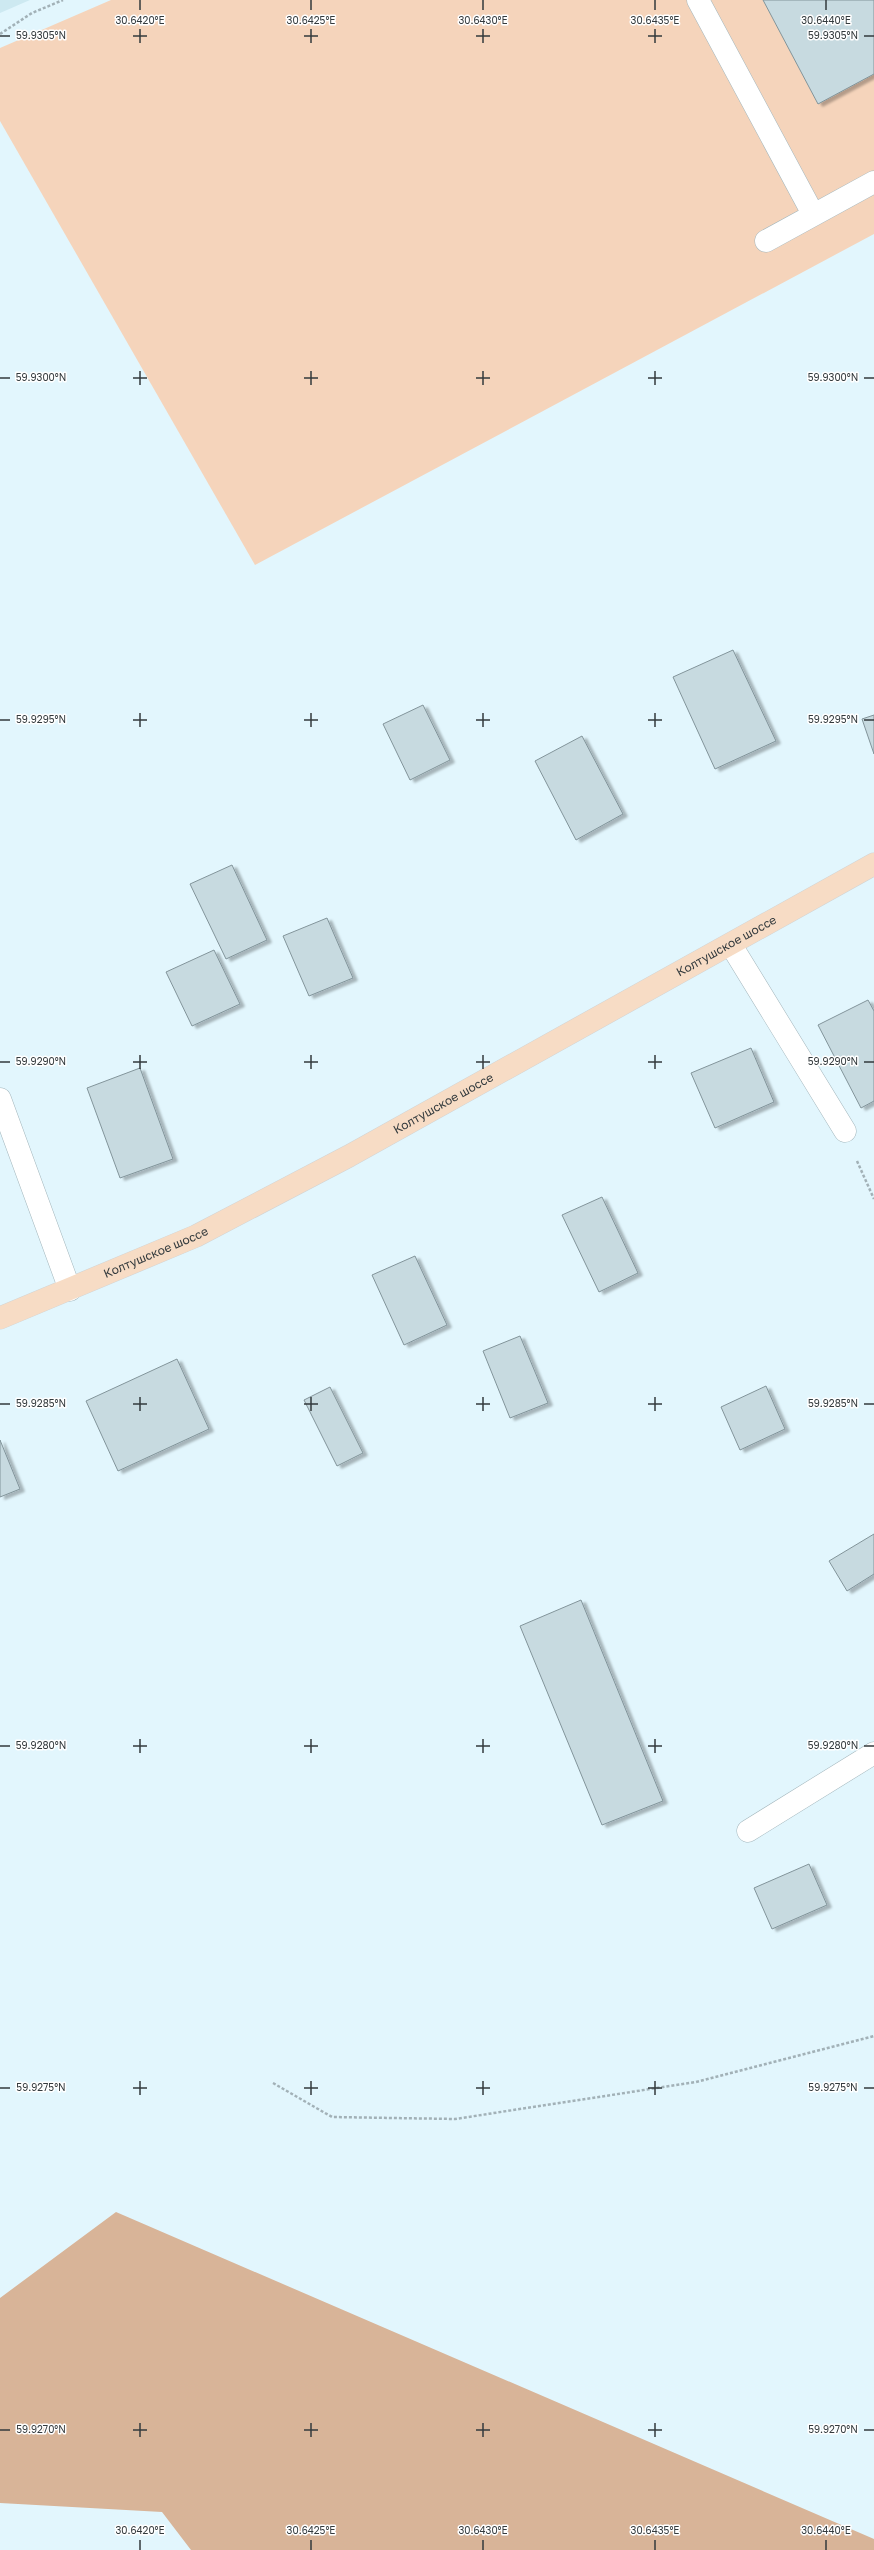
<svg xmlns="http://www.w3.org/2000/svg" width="874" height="2550" font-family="'Golos Text',sans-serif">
  <defs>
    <filter id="shadow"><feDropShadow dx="4.5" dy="2.5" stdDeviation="1" flood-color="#0004"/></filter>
  </defs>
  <rect width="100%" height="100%" fill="#e2f6fd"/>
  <path fill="#cde9f1" d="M0,0H30L0,13Z"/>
  <path fill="#f5d4bb" d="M111,0H874V234L255,565L0,121V48Z"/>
  <path fill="#d8b498" d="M116,2212L874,2539V2550H191L162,2512L0,2503V2298Z"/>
  <path fill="#c7dae0" stroke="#82949a" filter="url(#shadow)" d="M763,0H874V74L818,104Z
    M733,650L776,741L715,769L673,677Z
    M423,705L450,760L410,780L383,724Z
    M874,715V754L862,719Z
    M582,736L623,814L576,840L535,761Z
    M232,865L267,940L226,959L190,884Z
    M327,918L353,978L309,996L283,936Z
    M214,950L240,1004L192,1026L166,972Z
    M868,1000L874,1011V1101L861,1108L818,1025Z
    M751,1048L774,1102L715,1128L691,1073Z
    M140,1068L173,1159L120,1178L87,1088Z
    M602,1197L638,1273L599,1292L562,1215Z
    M415,1256L447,1325L404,1345L372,1275Z
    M520,1336L548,1403L510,1418L483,1351Z
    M177,1359L209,1429L118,1471L86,1401Z
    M766,1386L785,1429L740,1450L721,1407Z
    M330,1387L363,1453L337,1466L304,1400Z
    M0,1440L20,1489L0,1497Z
    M874,1534V1574L847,1591L829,1561Z
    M581,1600L663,1801L602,1825L520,1626Z
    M809,1864L827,1905L772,1929L754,1888Z"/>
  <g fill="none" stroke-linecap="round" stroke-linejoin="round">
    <defs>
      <path id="minor" d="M698,0L813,214
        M766,241L874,182
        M731,945L845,1131
        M0,1099L70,1290
        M748,1831L874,1753"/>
      <g id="major">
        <path id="s1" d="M0,1318L196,1236L349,1156L874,864"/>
      </g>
    </defs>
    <use href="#minor" stroke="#a3b6bc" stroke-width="23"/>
    <use href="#major" stroke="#d2d4d4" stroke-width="23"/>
    <path stroke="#a2b1b7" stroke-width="2.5" stroke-dasharray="3 2" stroke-linecap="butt" d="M0,34L32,13L63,0
      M857,1161L874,1199
      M273,2083L332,2117L455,2119L696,2082L874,2036"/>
    <use href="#minor" stroke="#fff" stroke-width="22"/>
    <use href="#major" stroke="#f7dcc5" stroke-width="22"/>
  </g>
  <path fill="none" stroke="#333a3d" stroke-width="1.5" d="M140,0V10M311,0V10M483,0V10M655,0V10M826,0V10M140,29V43M311,29V43M483,29V43M655,29V43M0,36H10M133,36H147M304,36H318M476,36H490M648,36H662M864,36H874M140,371V385M311,371V385M483,371V385M655,371V385M0,378H10M133,378H147M304,378H318M476,378H490M648,378H662M864,378H874M140,713V727M311,713V727M483,713V727M655,713V727M0,720H10M133,720H147M304,720H318M476,720H490M648,720H662M864,720H874M140,1055V1069M311,1055V1069M483,1055V1069M655,1055V1069M0,1062H10M133,1062H147M304,1062H318M476,1062H490M648,1062H662M864,1062H874M140,1397V1411M311,1397V1411M483,1397V1411M655,1397V1411M0,1404H10M133,1404H147M304,1404H318M476,1404H490M648,1404H662M864,1404H874M140,1739V1753M311,1739V1753M483,1739V1753M655,1739V1753M0,1746H10M133,1746H147M304,1746H318M476,1746H490M648,1746H662M864,1746H874M140,2081V2095M311,2081V2095M483,2081V2095M655,2081V2095M0,2088H10M133,2088H147M304,2088H318M476,2088H490M648,2088H662M864,2088H874M140,2423V2437M311,2423V2437M483,2423V2437M655,2423V2437M0,2430H10M133,2430H147M304,2430H318M476,2430H490M648,2430H662M864,2430H874M140,2540V2550M311,2540V2550M483,2540V2550M655,2540V2550M826,2540V2550"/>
  <g text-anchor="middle" stroke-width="3" stroke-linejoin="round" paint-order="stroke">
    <g font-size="12" fill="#333a3d" stroke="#fff">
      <text dy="4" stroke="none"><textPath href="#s1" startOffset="817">Колтушское шоссе</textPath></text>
      <text dy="4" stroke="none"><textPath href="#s1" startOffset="493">Колтушское шоссе</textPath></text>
      <text dy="4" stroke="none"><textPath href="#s1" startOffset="169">Колтушское шоссе</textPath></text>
    </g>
  </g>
  <g font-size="10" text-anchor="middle" fill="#333a3d" stroke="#fff" stroke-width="3" stroke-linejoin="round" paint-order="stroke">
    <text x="140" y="24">30.6420°E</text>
    <text x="311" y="24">30.6425°E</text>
    <text x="483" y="24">30.6430°E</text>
    <text x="655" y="24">30.6435°E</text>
    <text x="826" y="24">30.6440°E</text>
    <text x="41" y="39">59.9305°N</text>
    <text x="833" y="39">59.9305°N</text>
    <text x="41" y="381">59.9300°N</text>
    <text x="833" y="381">59.9300°N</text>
    <text x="41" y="723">59.9295°N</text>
    <text x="833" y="723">59.9295°N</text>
    <text x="41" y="1065">59.9290°N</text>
    <text x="833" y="1065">59.9290°N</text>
    <text x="41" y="1407">59.9285°N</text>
    <text x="833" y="1407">59.9285°N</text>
    <text x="41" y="1749">59.9280°N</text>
    <text x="833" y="1749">59.9280°N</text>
    <text x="41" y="2091">59.9275°N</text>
    <text x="833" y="2091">59.9275°N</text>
    <text x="41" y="2433">59.9270°N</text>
    <text x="833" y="2433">59.9270°N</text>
    <text x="140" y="2534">30.6420°E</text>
    <text x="311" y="2534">30.6425°E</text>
    <text x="483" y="2534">30.6430°E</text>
    <text x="655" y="2534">30.6435°E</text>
    <text x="826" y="2534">30.6440°E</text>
  </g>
</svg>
